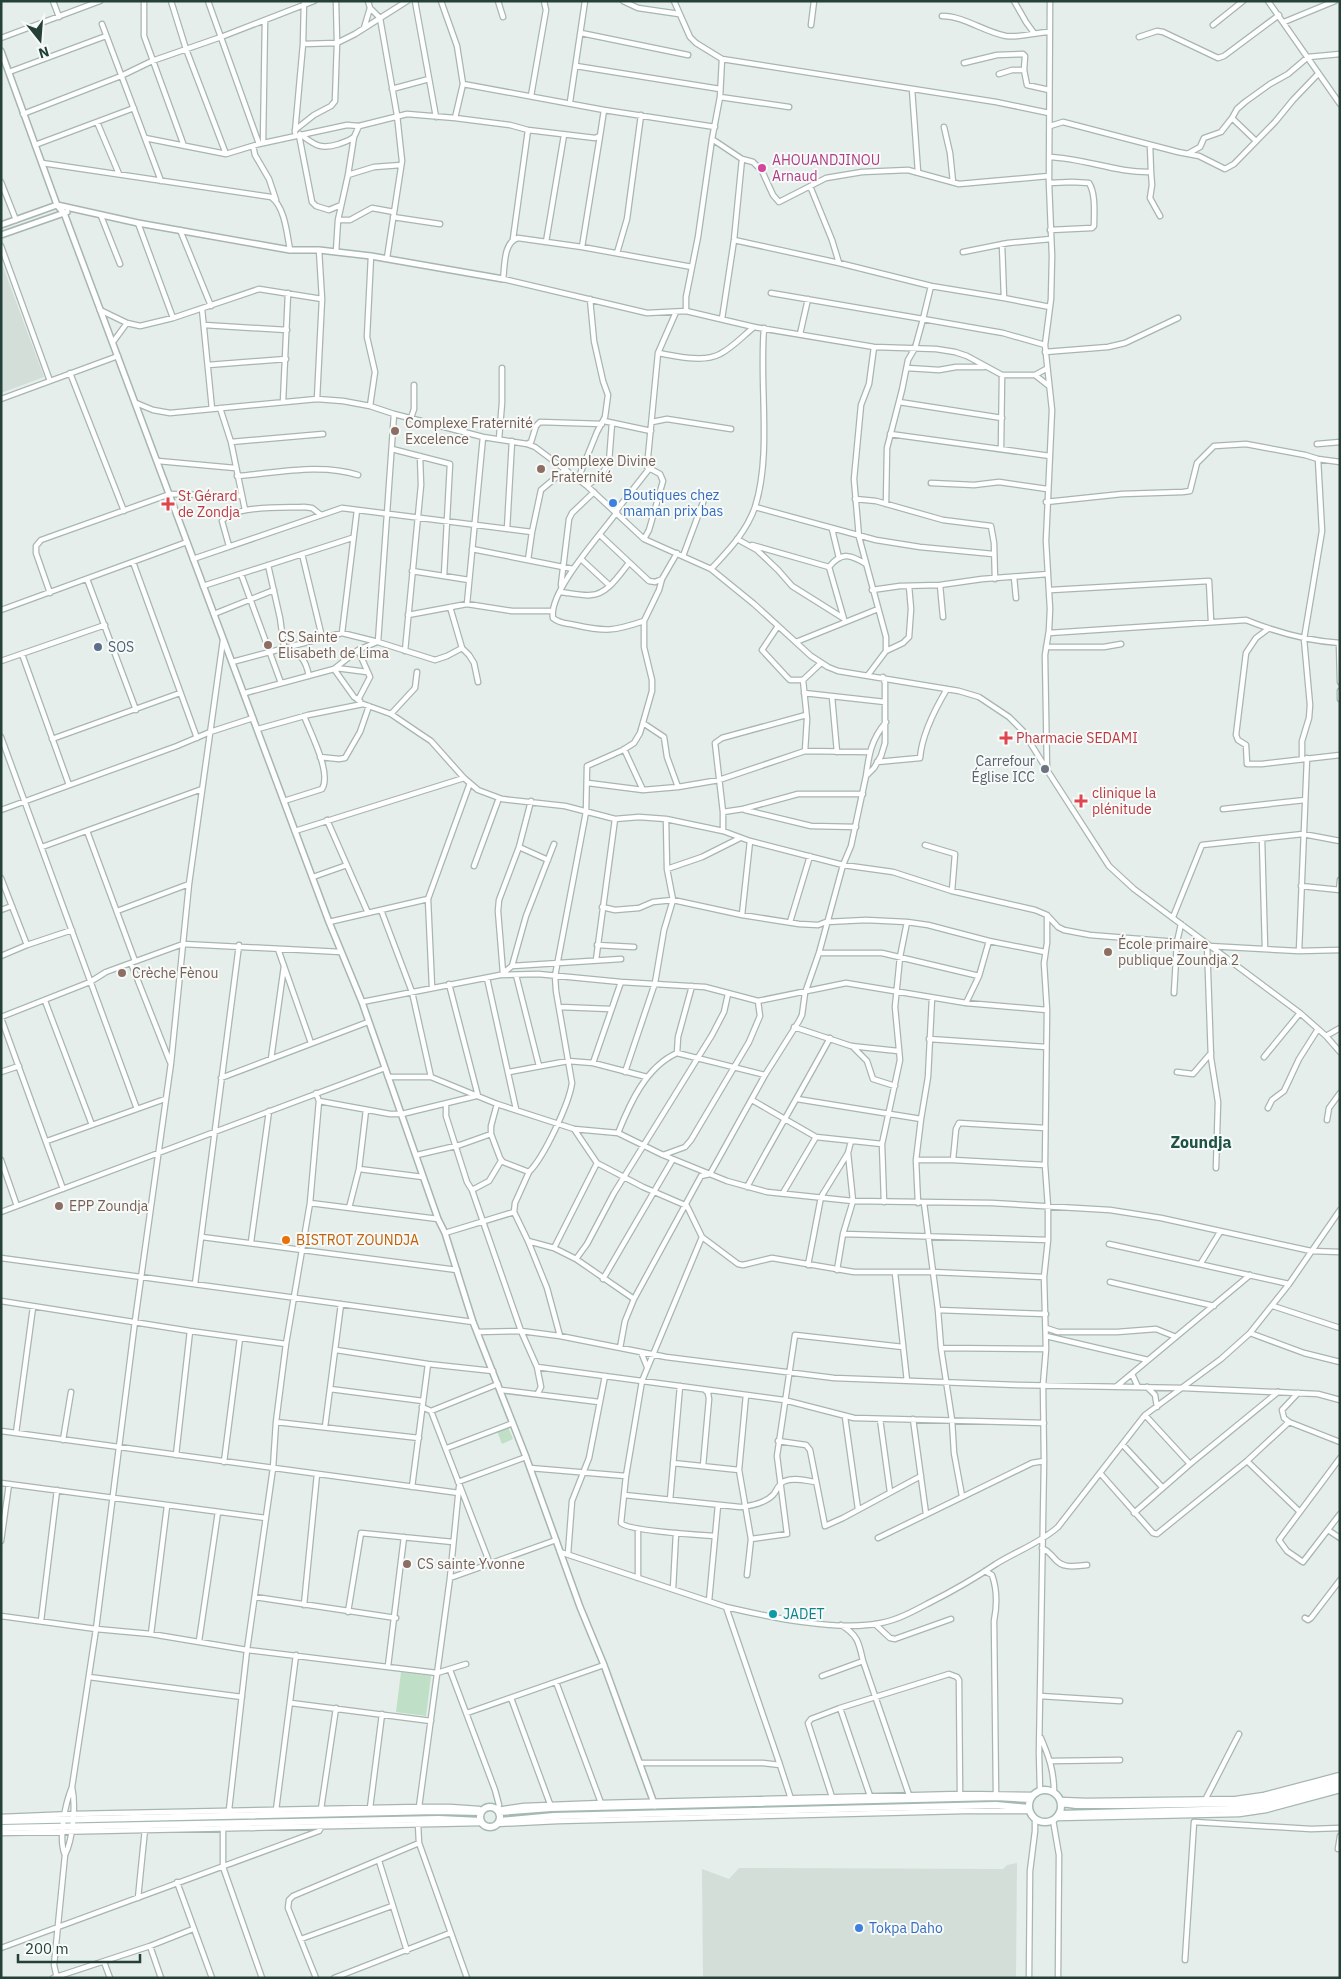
<svg xmlns="http://www.w3.org/2000/svg" width="1341" height="1979" font-family="'IBM Plex Sans',sans-serif">
  <rect width="100%" height="100%" fill="#e5eeea"/>
  <path fill="#d3ded9" d="M1,261L44,377L1,393Z
    M1017,1863L1016,1978H703L702,1869L729,1879L739,1868L1003,1869L1007,1865Z"/>
  <path fill="#bfdfc6" d="M508,1427L513,1439L502,1444L497,1431Z
    M401,1672L431,1676L426,1716L396,1712Z"/>
  <g fill="none" stroke-linecap="round" stroke-linejoin="round">
    <defs>
      <path id="minor" d="M53,1L59,17
        M144,1V36L184,146
        M171,1L186,49L226,154
        M208,1L259,144
        M368,1L370,8L380,18L397,115L402,161L387,258
        M415,1L436,117
        M498,1L503,17
        M623,1L638,8L679,14
        M674,1L690,37L696,43L722,59L720,97L712,139L742,159L753,162L762,171L773,195L779,202L826,178L862,172L908,170L959,184L1049,176
        M1014,1L1026,22L1034,33
        M1268,1L1340,104
        M942,16C964,16 984,32 1006,36C1021,38 1036,32 1050,32
        M1284,22L1335,1
        M102,24L161,181
        M811,25L814,1
        M1213,25L1243,1
        M364,28L370,8
        M581,33L688,55
        M1139,37L1157,31L1163,32L1218,58L1224,56L1279,15
        M1,38L100,1
        M303,44L337,43L355,34L407,1
        M722,59L996,102L1049,113
        M964,63L997,55L1023,54L1025,56L1024,70L1027,85L1049,90
        M576,66L720,89
        M9,72L106,36
        M999,74L1012,70H1024
        M463,84L604,110L715,127
        M392,89L429,79
        M912,89L918,172
        M531,96L546,10L544,1
        M720,97L789,107
        M570,102L585,1
        M23,114L121,76L152,61L221,37L314,1
        M455,118L510,125L528,130L595,138L600,136L604,110
        M1232,118L1237,109L1245,102L1270,84L1288,74L1308,57L1340,54
        M97,122L119,174
        M1050,126L1063,122L1178,152L1199,156L1225,169L1234,164L1275,122L1293,100L1317,75
        M944,127L950,153L953,182
        M295,130L314,115L331,106L335,101L337,43L336,1
        M295,132L303,44L304,1
        M300,134C315,145 320,150 339,144C344,142 349,141 354,137
        M299,135L312,202L316,206L329,210L341,205
        M145,138L226,154L259,144L347,125L359,126L407,114L455,118L463,84L457,46L441,1
        M263,143L265,20
        M35,145L134,108
        M253,146L255,155L269,179L276,200
        M1189,153L1200,147L1204,138L1221,132L1232,118L1256,141
        M1049,157C1084,158 1116,173 1151,172L1150,145
        M42,163L271,197C285,207 287,234 290,250
        M1151,172L1152,185L1150,198L1160,216
        M348,175L374,167L401,165
        M1,182L16,220
        M1049,183L1072,182L1089,183C1096,194 1094,214 1094,226L1092,228L1050,230
        M810,186L832,240L839,263
        M101,216L120,264
        M393,217L440,224
        M338,220H350L372,208L394,212
        M138,223L173,318
        M180,230L211,306
        M513,239L528,130
        M734,240L839,263L931,286L1004,298L1050,307
        M546,242L564,135
        M1002,244L1004,298
        M1,246L50,381
        M582,247L600,136
        M336,252L338,220L348,175L354,137L359,126
        M963,252L1008,243L1051,239
        M617,253L627,219L641,115
        M692,267L582,247L518,238C503,242 505,267 503,279L647,313L686,311L754,327L874,347L936,349L955,352L967,356L1002,375H1035L1046,369
        M771,293L923,319L931,286
        M202,309L212,409
        M100,310L127,323L140,326L173,318L259,289L322,299
        M686,311V297L698,237L712,139
        M722,319L734,240L742,159
        M204,325L287,330
        M800,334L808,299
        M113,342L127,323
        M1045,352L1108,347L1125,343L1178,318
        M658,353C676,356 703,363 720,354C732,348 743,336 754,327
        M208,365L286,359
        M907,368L939,370L956,367H984
        M70,373L124,511
        M1035,375L1049,386
        M1,399L118,356
        M317,399L322,299L319,250
        M283,402L288,293
        M899,402L1002,418
        M136,403L153,410L170,413L317,399L343,401L370,406L394,414L483,437L527,444L535,447L587,486L644,539L711,569L754,604L811,656L828,667L838,671L959,691L979,697L1009,717L1023,731L1047,770L1109,866L1134,889L1300,1013L1326,1036L1340,1052
        M370,406L375,372L367,337L371,256
        M220,408L231,442L245,510
        M411,418L414,409V385
        M604,421L651,431
        M652,422L667,419L731,429
        M890,434L1050,456
        M499,439L502,403V368
        M231,442L323,434
        M527,444L531,442L536,426L540,422L602,424
        M1317,444L1340,442
        M392,449L450,464L444,576
        M1001,449L1002,375
        M158,461L235,468
        M237,476C277,473 320,463 358,475
        M578,479L597,432L605,417L608,395L603,381L594,341L590,299
        M931,483L974,485L999,482L1047,489
        M587,486L602,474L609,462L612,423
        M855,499L876,501L943,520L991,526L994,543L995,579
        M1046,502L1122,494L1183,492L1190,491L1197,463L1214,446L1246,444L1305,455L1318,459L1340,462
        M886,504L887,448L902,390L908,360L915,348L923,319L1003,333L1045,345
        M755,507L876,540L920,547L993,554
        M616,511L649,469
        M617,512C601,534 548,592 553,618C560,624 567,623 575,625C606,632 614,631 644,621
        M507,529L512,441
        M832,529L839,558
        M600,535L649,581L655,582L662,579
        M644,539L649,530L663,481L660,474L647,467L658,353L676,312
        M737,539L757,550L778,570L792,586L843,618
        M752,545L829,567
        M229,546L222,521C234,505 285,508 304,507L312,508L321,515
        M472,549L573,569
        M302,554L322,637
        M683,556L705,497
        M193,559L342,508L532,532
        M581,559L609,585
        M528,560L532,532L541,490L566,469
        M133,562L197,738
        M268,565L280,618L284,647C301,656 305,657 309,676
        M829,567L844,619
        M829,567C842,551 851,555 866,564
        M711,569C728,551 747,531 755,507C772,454 759,384 764,328
        M412,571L469,580
        M241,574L281,683
        M1014,577L1016,598
        M87,579L136,710
        M561,585L569,519L572,513L594,492
        M940,585L943,617
        M203,586L352,538
        M872,590L900,586L940,585L982,579L1048,574
        M1051,590L1209,581L1211,621
        M560,592C570,593 582,596 591,595C607,595 620,574 629,563
        M50,593L36,553V546L41,540L170,494L242,496
        M467,604L483,437
        M450,607L462,648L469,655L474,663L478,682
        M1,610L187,542
        M214,614L274,590
        M408,615L467,604L512,611H552
        M778,626L762,650L786,676L790,680H803L821,663
        M1268,629L1256,638L1246,653L1236,735L1238,740L1246,745L1247,764H1262L1340,755
        M342,633L357,510
        M1049,633L1246,620C1276,632 1308,641 1340,643
        M378,642L394,414
        M796,642L878,609
        M1339,643L1340,682
        M1046,647H1104L1121,644
        M358,650L370,677L358,700
        M405,651L421,485L420,456
        M886,651L903,643L909,637L911,609L909,586
        M22,654L69,785
        M1,661L105,625
        M232,662L342,633L378,642L435,660L447,656L462,648
        M336,668L367,672
        M334,669L354,697L360,701
        M868,675L886,651V637L859,537L854,479L861,405L869,384L874,347
        M803,680L807,719L805,751
        M1340,691V699
        M245,693L334,669L358,650L377,642
        M804,693L885,702
        M832,697L837,752
        M391,714L415,688L417,672
        M643,723L664,737L667,757L678,787
        M258,729L308,715L363,704L391,714L419,733L431,741L464,778L478,790L502,799L565,806L615,819L639,817L666,819L723,831L750,841L843,865L893,872L952,891L1035,910L1047,915L1058,927L1064,930L1090,935L1177,942
        M1,737L137,1109
        M52,739L180,693
        M624,749L643,790
        M320,757L339,759L345,758L360,732L369,706
        M1302,759V741L1309,718L1310,705L1304,639L1322,531L1318,459
        M877,762L920,758C922,734 935,709 947,689
        M1047,770L1045,655L1049,630L1050,609L1046,541L1052,410L1045,345L1051,299L1052,256L1049,183L1050,1
        M866,776C869,754 871,740 886,722
        M588,783L643,790L678,787L719,780L805,751L868,752
        M284,801L322,789C332,773 310,732 304,716
        M1223,809L1305,800
        M1,810L177,746L210,732L253,718
        M745,810L811,826L856,827
        M723,812L715,743L722,738L806,715
        M327,820L368,913
        M87,831L135,961
        M295,831L464,778
        M723,831V812L743,809L798,794H863
        M1262,839L1265,948
        M925,845L955,854L952,891
        M42,847L202,789
        M519,847L548,860
        M474,866L499,798
        M667,869L702,857L740,838
        M313,877L347,865
        M1,878L27,945
        M1301,886L1340,890
        M1339,890L1340,880
        M602,907L615,910L639,908L653,902L673,900L742,915L799,924L818,925L826,922L866,920L907,922L928,925L989,941L1045,952
        M1,910L12,906
        M381,910L412,992L431,1077
        M117,911L189,884
        M742,915L750,841
        M1173,917L1202,845L1303,834L1340,841
        M329,922L428,899
        M790,922L810,856
        M1207,944L1211,1058L1218,1102L1216,1168
        M597,945L634,947
        M1209,946L1299,951L1340,950
        M278,949L311,1043
        M1299,951L1307,758
        M819,953H882L979,976
        M1,956L27,945L72,930
        M596,960L615,819
        M131,963L170,1062
        M512,966L526,916L554,844
        M503,973L498,911L499,900L519,847L531,801
        M503,973L512,966L621,959
        M516,975L539,1066
        M487,978L516,1109
        M449,984L478,1096
        M432,987L428,899L470,783
        M1174,993L1177,942L1181,924
        M45,1001L92,1125
        M362,1002L500,975L538,974L621,982L705,987L758,1001L846,983L966,1003L1047,1010
        M966,1003L979,976L989,941
        M560,1007L610,1009
        M1,1017L90,982L106,972L183,944L341,952
        M1,1018L63,1189
        M794,1027L851,1046L898,1051
        M1326,1036L1340,1028
        M929,1039L1046,1047
        M852,1046L867,1061L873,1079L895,1086
        M677,1053L678,1037L692,986
        M1264,1057L1300,1013
        M271,1059L284,966
        M593,1063L621,982
        M1,1072L19,1066
        M509,1072L568,1061L593,1063L647,1077
        M625,1072L655,983L664,930L673,900L667,869L666,819
        M1177,1072L1193,1074L1211,1053
        M388,1077H431L497,1104L574,1129L618,1133L663,1155L727,1181L767,1192L853,1201L992,1203L1110,1210L1161,1218L1311,1251L1340,1252
        M221,1078L368,1022
        M797,1099L921,1119
        M752,1100L816,1137L882,1144
        M319,1101L390,1114H402L476,1096
        M446,1104V1116L467,1182L472,1190L521,1331L537,1367L541,1387L538,1393
        M497,1104L491,1126V1134L500,1158L503,1162L529,1172C544,1157 569,1104 572,1083L556,991L555,976L586,812L587,766L623,750L634,743L640,733L652,691V680L644,647V621L659,590L662,579L677,553
        M1268,1108L1272,1100L1284,1091L1299,1059L1318,1029
        M1327,1120L1329,1108L1340,1093
        M574,1129L597,1163L643,1187L687,1206L702,1237L738,1264L743,1265L772,1258L854,1272H932L1044,1277
        M618,1133C630,1103 646,1067 677,1053L765,1075
        M47,1141L165,1099
        M417,1155L460,1145L491,1134
        M663,1155L685,1147L691,1140L749,1042L760,1016L758,1001
        M1,1160L17,1206
        M916,1160H953L1045,1165
        M953,1160L956,1129L959,1123L1045,1128
        M359,1169L423,1177
        M529,1172L515,1203L514,1212L528,1241L547,1288L560,1336
        M747,1187C774,1137 803,1088 830,1038
        M472,1190L489,1181L501,1161
        M783,1193L816,1137
        M884,1202L882,1144L900,1060L895,1007L900,957L907,922
        M310,1203L438,1219
        M918,1203L916,1160L921,1119L928,1077L932,998
        M924,1203L938,1310L941,1348L952,1420L954,1453L962,1496
        M349,1208L359,1169L366,1110
        M1,1212L385,1068
        M445,1233L514,1212
        M843,1234L1048,1240
        M202,1237L457,1270
        M702,1237L642,1381L626,1476L621,1523C628,1531 700,1535 715,1536
        M528,1241L554,1248L576,1259L634,1299
        M251,1242L269,1111
        M1109,1244L1289,1284
        M554,1248L597,1163
        M1,1258L473,1322
        M576,1259L587,1244L614,1193L712,1035L724,1012L728,994
        M1201,1263L1220,1232
        M808,1265L821,1197L848,1153L851,1141
        M837,1270L843,1234L853,1201L848,1153
        M895,1273L907,1381
        M603,1279L673,1159
        M1110,1282L1214,1306
        M195,1284L239,945
        M1,1301L190,1331L286,1344
        M1273,1306L1340,1328
        M938,1310L1046,1314
        M1046,1328L1058,1332H1117L1156,1329L1176,1337
        M477,1332L521,1331L560,1336L666,1357L834,1378L1017,1385L1183,1388L1318,1394L1340,1400
        M1250,1333L1304,1353L1340,1362
        M1046,1336L1148,1360
        M620,1348L625,1321L634,1299L701,1176L710,1174L765,1075L799,1021L802,1015L805,993L819,953L843,865L851,846L866,776L874,768L881,756L885,743V683L883,677
        M941,1348L1046,1349
        M336,1350L428,1364L493,1371
        M641,1352L647,1367
        M537,1367L784,1400L854,1418L1044,1423
        M1132,1374L1138,1387
        M1117,1386L1250,1275
        M1147,1387L1155,1395L1157,1407
        M330,1389L423,1401
        M501,1390L599,1402
        M1298,1393L1282,1410L1284,1418L1289,1422L1340,1442
        M746,1395L739,1470L751,1539L747,1575
        M422,1407L431,1411L498,1384
        M431,1411L490,1564
        M1145,1415L1190,1464
        M845,1417L858,1509
        M880,1419L890,1492
        M913,1419L926,1514
        M276,1422L419,1438
        M325,1427L341,1304
        M1,1431L459,1493
        M16,1433L33,1307
        M63,1440L71,1392
        M778,1441L806,1445L810,1450L825,1526L843,1518L921,1476
        M1123,1445L1162,1487
        M447,1448L513,1423
        M176,1455L190,1331
        M1340,1458L1279,1540L1287,1551L1303,1562L1340,1514
        M1247,1461L1299,1511
        M224,1462L240,1338
        M673,1463L739,1470
        M703,1466L709,1399L708,1393L705,1390
        M530,1468L626,1476
        M1100,1473L1153,1533L1157,1534L1247,1461L1289,1422
        M458,1482L526,1457
        M1,1483L266,1518
        M412,1487L428,1364
        M624,1495L740,1507C750,1506 765,1503 773,1495C777,1491 778,1483 785,1481C794,1477 807,1481 816,1482
        M670,1500L680,1386
        M1134,1513L1190,1464L1278,1392
        M1328,1530L1340,1538
        M878,1538L1032,1463L1044,1461
        M751,1539L787,1534L777,1456L795,1335L903,1347
        M1,1541L9,1484
        M1042,1548C1049,1551 1050,1554 1055,1559C1063,1569 1075,1566 1087,1565
        M560,1552L726,1607C769,1617 838,1632 881,1623C897,1620 912,1612 927,1604C951,1592 974,1579 996,1564C1017,1551 1040,1543 1058,1527L1145,1415L1221,1359L1250,1333L1289,1284L1340,1210
        M568,1554L572,1501L589,1458L605,1376
        M985,1571L992,1575C997,1589 997,1606 994,1621L996,1793
        M450,1578L556,1540
        M638,1578V1529
        M673,1589L676,1533
        M255,1597L396,1618
        M709,1601L718,1505
        M304,1605L317,1474
        M726,1607L780,1765
        M348,1612L361,1533L453,1542
        M1,1616L96,1629L151,1634L247,1650L437,1673L466,1664
        M1305,1618L1308,1620L1311,1618L1340,1580
        M41,1621L57,1490
        M875,1624L890,1638L895,1639L951,1619
        M151,1634L167,1506
        M199,1641L218,1512
        M863,1661L909,1795
        M388,1666L404,1537
        M450,1670L495,1790L499,1805L497,1810L524,1806L601,1803L960,1794L1033,1795
        M822,1676L863,1661C859,1643 858,1635 841,1625
        M89,1677L242,1697
        M556,1682L601,1803
        M1040,1696L1120,1701
        M511,1698L550,1804
        M291,1703L431,1721
        M840,1708L870,1796
        M467,1713L604,1665
        M1041,1738C1049,1757 1054,1771 1054,1792
        M1051,1761L1120,1760
        M641,1763H763L780,1765L791,1799
        M1040,1790L1039,1753L1044,1461L1043,1385L1046,1349L1044,1277L1048,1240V1207L1045,1165L1047,1010L1044,963L1047,943V915
        M832,1797L808,1723L811,1719L840,1708L949,1674L957,1677L959,1680L960,1794
        M1061,1800L1086,1801L1236,1799L1264,1795L1340,1775
        M1204,1802L1239,1734
        M419,1807L450,1578L459,1487
        M370,1808L382,1714
        M321,1809L336,1708
        M229,1810L247,1650L273,1468L276,1422L286,1344L310,1203L319,1101L316,1093
        M276,1810L296,1655
        M1,1817L73,1814L419,1807H450L479,1809
        M1057,1818L1239,1814L1266,1810L1340,1790
        M1053,1820L1059,1855L1058,1978
        M418,1824L419,1843L467,1978
        M497,1824L558,1821L964,1811H1030
        M223,1827V1867L262,1978
        M1,1833L482,1823
        M1338,1849L1340,1836
        M65,1855C58,1839 65,1804 72,1787L96,1629L135,1321L171,1063L189,884L223,640
        M379,1861L407,1951
        M177,1882L212,1978
        M138,1898L145,1829
        M301,1939L392,1906
        M150,1946L161,1978
        M1,1948L319,1831L322,1826
        M1185,1960L1194,1822L1311,1829L1340,1828
        M104,1962L110,1978
        M53,1978L150,1946L193,1929
        M57,1978L54,1965L65,1855C73,1839 76,1805 72,1787
        M316,1978L288,1908L289,1900L293,1896L419,1843
        M334,1978L450,1933
        M1029,1978L1030,1871L1035,1831V1819"/>
      <path id="tertiary" d="M1,51L57,205L64,213L329,922L362,1002L438,1219L445,1233L473,1322L526,1457L580,1607L604,1665L655,1806
        M1,225L57,205L138,223L290,250H319L371,256L503,279
        M1,235L67,212"/>
      <path id="secondary" d="M1029 1806a16 16 0 1 1 32 0a16 16 0 1 1-32 0Z
        M1062,1803L1076,1805H1127L1240,1803L1266,1799L1340,1779
        M480 1817a10 10 0 1 1 20 0a10 10 0 1 1-20 0Z
        M499,1812L551,1808L996,1797L1030,1799
        M1059,1814L1239,1809L1267,1805L1340,1785
        M1,1821L436,1811L481,1812
        M500,1821L554,1816L996,1805L1029,1808
        M1,1828L439,1819L481,1821"/>
    </defs>
    <use href="#minor" stroke="#a7b6b1" stroke-width="7"/>
    <use href="#tertiary" stroke="#a7b6b1" stroke-width="8"/>
    <use href="#secondary" stroke="#a4bab1" stroke-width="9"/>
    <use href="#minor" stroke="#fff" stroke-width="4.5"/>
    <use href="#tertiary" stroke="#fff" stroke-width="5"/>
    <use href="#secondary" stroke="#fff" stroke-width="6"/>
  </g>
  <circle fill="#d1479c" stroke="#f6faf8" stroke-width="2" cx="762" cy="168" r="5"/>
  <g fill="#8d6e63" stroke="#f6faf8" stroke-width="2">
    <circle cx="395" cy="431" r="5"/>
    <circle cx="541" cy="469" r="5"/>
    <circle cx="268" cy="645" r="5"/>
    <circle cx="1108" cy="952" r="5"/>
    <circle cx="122" cy="973" r="5"/>
    <circle cx="59" cy="1206" r="5"/>
    <circle cx="407" cy="1564" r="5"/>
  </g>
  <g fill="#3f7fe0" stroke="#f6faf8" stroke-width="2">
    <circle cx="613" cy="503" r="5"/>
    <circle cx="859" cy="1928" r="5"/>
  </g>
  <g fill="#e0444e" stroke="#f6faf8" stroke-width="2">
    <path d="M165.5 496.5h5v5h5v5h-5v5h-5v-5h-5v-5h5z"/>
    <path d="M1003.5 730.5h5v5h5v5h-5v5h-5v-5h-5v-5h5z"/>
    <path d="M1078.5 793.5h5v5h5v5h-5v5h-5v-5h-5v-5h5z"/>
  </g>
  <circle fill="#5c6f8a" stroke="#f6faf8" stroke-width="2" cx="98" cy="647" r="5"/>
  <circle fill="#6b7280" stroke="#f6faf8" stroke-width="2" cx="1045" cy="769" r="5"/>
  <circle fill="#e8710a" stroke="#f6faf8" stroke-width="2" cx="286" cy="1240" r="5"/>
  <circle fill="#0f9aa8" stroke="#f6faf8" stroke-width="2" cx="773" cy="1614" r="5"/>
  <g text-anchor="middle" stroke-width="4" stroke-linejoin="round" paint-order="stroke">
    <g font-size="14" fill="#b23c85" stroke="#f6faf8" text-anchor="start">
      <text x="772" y="165">AHOUANDJINOU<tspan x="772" dy="16">Arnaud</tspan></text>
    </g>
    <g font-size="14" fill="#785e54" stroke="#f6faf8" text-anchor="start">
      <text x="405" y="428">Complexe Fraternité<tspan x="405" dy="16">Excelence</tspan></text>
      <text x="551" y="466">Complexe Divine<tspan x="551" dy="16">Fraternité</tspan></text>
      <text x="278" y="642">CS Sainte<tspan x="278" dy="16">Elisabeth de Lima</tspan></text>
      <text x="1118" y="949">École primaire<tspan x="1118" dy="16">publique Zoundja 2</tspan></text>
      <text x="132" y="978">Crèche Fènou</text>
      <text x="69" y="1211">EPP Zoundja</text>
      <text x="417" y="1569">CS sainte Yvonne</text>
    </g>
    <g font-size="14" fill="#366cbe" stroke="#f6faf8" text-anchor="start">
      <text x="623" y="500">Boutiques chez<tspan x="623" dy="16">maman prix bas</tspan></text>
      <text x="869" y="1933">Tokpa Daho</text>
    </g>
    <g font-size="14" fill="#be3a42" stroke="#f6faf8" text-anchor="start">
      <text x="178" y="501">St Gérard<tspan x="178" dy="16">de Zondja</tspan></text>
      <text x="1016" y="743">Pharmacie SEDAMI</text>
      <text x="1092" y="798">clinique la<tspan x="1092" dy="16">plénitude</tspan></text>
    </g>
    <g font-size="14" fill="#4e5e75" stroke="#f6faf8" text-anchor="start">
      <text x="108" y="652">SOS</text>
    </g>
    <g font-size="14" fill="#5b616d" stroke="#f6faf8" text-anchor="end">
      <text x="1035" y="766">Carrefour<tspan x="1035" dy="16">Église ICC</tspan></text>
    </g>
    <g font-size="14" fill="#c56008" stroke="#f6faf8" text-anchor="start">
      <text x="296" y="1245">BISTROT ZOUNDJA</text>
    </g>
    <g font-size="14" fill="#0d838f" stroke="#f6faf8" text-anchor="start">
      <text x="783" y="1619">JADET</text>
    </g>
    <g font-size="16" font-weight="bold" fill="#205344" stroke="#f6faf8">
      <text x="1201" y="1148">Zoundja</text>
    </g>
  </g>
  <rect width="1341" height="1979" fill="none" stroke="#244038" stroke-width="5"/>
  <g transform="translate(40 40) rotate(163)" stroke="#f6faf8" stroke-width="4" paint-order="stroke">
  <path d="M0-4L9 19L0 12L-9 19Z" fill="#244038"/>
  <text y="-8" font-size="14" font-weight="bold" text-anchor="middle" fill="#244038">N</text>
  </g>
  <path d="M18 1954v8h122v-8" fill="none" stroke="#244038" stroke-width="2.5"/>
  <text x="25" y="1954" font-size="15" fill="#244038" stroke="#f6faf8" stroke-width="4" paint-order="stroke">200 m</text>
</svg>
